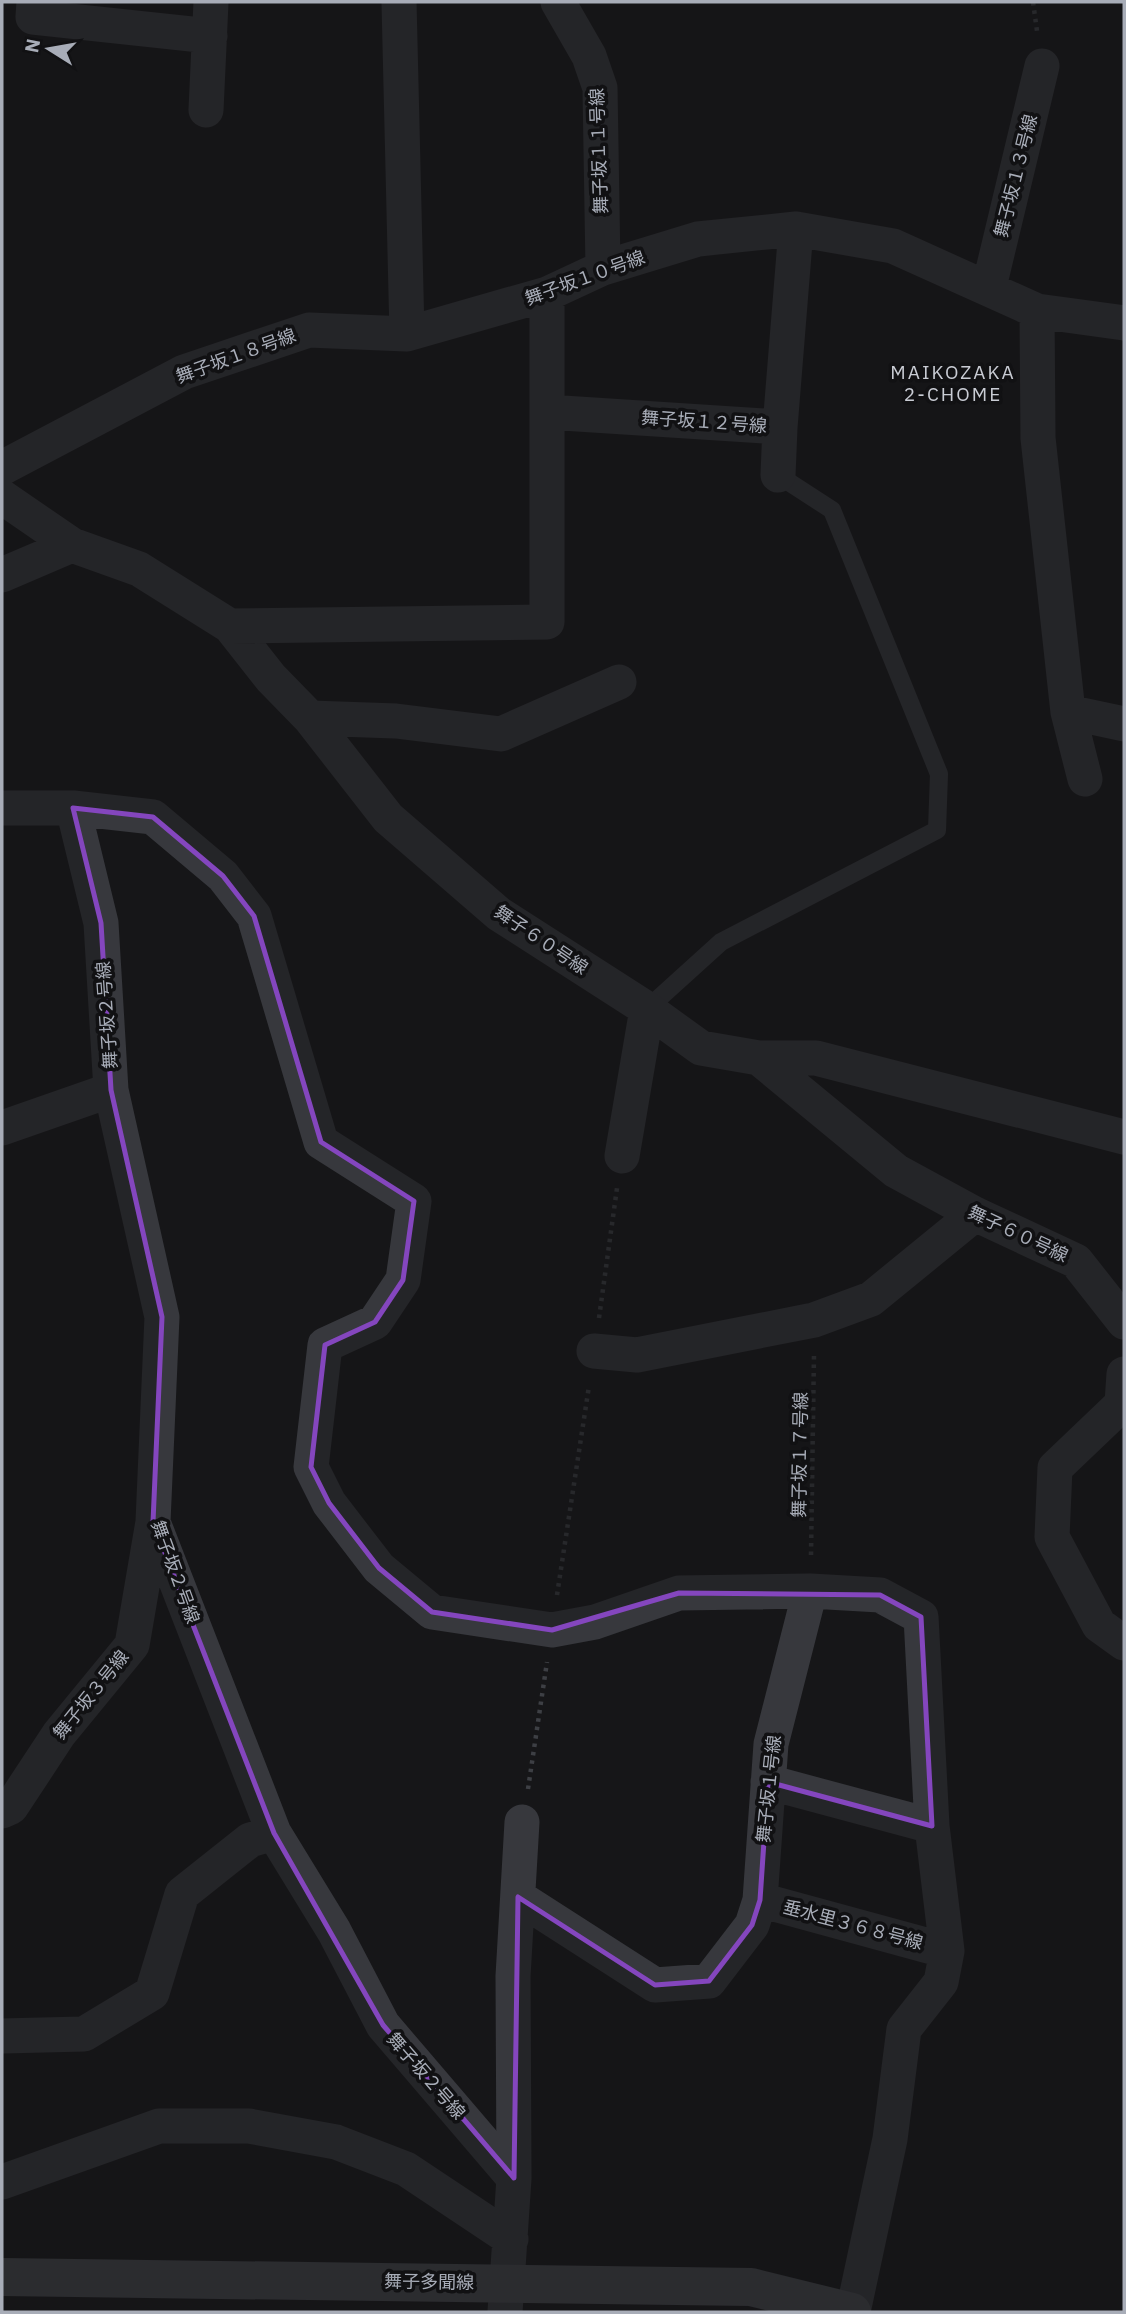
<svg xmlns="http://www.w3.org/2000/svg" width="1126" height="2314" font-family="'IBM Plex Sans','Noto Sans JP',sans-serif">
  <rect width="100%" height="100%" fill="#161618"/>
  <g fill="none" stroke-linecap="round" stroke-linejoin="round">
    <path stroke="#3d3f44" stroke-width="4.5" stroke-dasharray="3.5 5" stroke-linecap="butt" d="M1033,2L1037,31
      M599,1318L617,1188
      M811,1555L814,1354
      M557,1595L589,1386
      M528,1789L547,1662"/>
    <path stroke="#37383d" stroke-width="18" d="M647,1009L721,942L937,830L939,774L832,510L778,475"/>
    <path stroke="#37383d" stroke-width="35" d="M34,2L33,17L210,36
      M399,2L407,334
      M558,2L589,56L600,88L603,268
      M206,110L211,2
      M989,287L1042,66
      M547,294V412L780,427L796,229
      M1037,311L1038,438L1068,712L1085,779
      M2,468L184,372L309,330L407,334L547,294L603,268L698,239L796,229L893,246L1037,311L1124,323
      M778,475L780,427
      M2,497L72,545L139,569L230,626L271,678L310,718L388,818L499,914L647,1009L701,1048L759,1058L896,1171L975,1214L1076,1261L1124,1322
      M2,575L72,545
      M230,626L547,622V412
      M1068,712L1124,724
      M310,718L396,721L501,734L619,682
      M2,808H73L101,923L111,1090L162,1317L153,1522L274,1833L334,1931L383,2025L514,2178L505,2312
      M73,808L153,817L223,876L254,916L321,1142L414,1201L403,1280L375,1322L325,1345L311,1467L329,1503L379,1568L432,1612L552,1630L595,1622L679,1593L810,1591L771,1744L760,1900L752,1925L709,1981L655,1985L518,1897
      M759,1058H816L1124,1137
      M2,1128L111,1090
      M622,1156L647,1009
      M594,1351L637,1355L814,1320L871,1299L975,1214
      M1124,1374L1122,1404L1055,1468L1052,1537L1099,1625L1124,1643
      M810,1591L880,1595L921,1617L932,1826L947,1951L941,1982L904,2029L890,2139L853,2312
      M768,1782L932,1826
      M2,1811L11,1807L59,1734L132,1645L153,1522
      M760,1900L947,1951
      M2,2036L84,2034L152,1993L182,1894L250,1840L274,1833
      M514,2178L513,1976L522,1822
      M2,2182L159,2126H249L336,2142L406,2169L511,2239"/>
    <path stroke="#45474d" stroke-width="38" d="M2,2277L751,2287L852,2312"/>
  </g>
  <path d="M0 0H1126V2314H0ZM73,808L153,817L223,876L254,916L321,1142L414,1201L403,1280L375,1322L325,1345L311,1467L329,1503L379,1568L432,1612L552,1630L679,1593L880,1595L921,1617L932,1826L768,1782L760,1900L752,1925L709,1981L655,1985L518,1897L514,2178L383,2025L274,1833L153,1522L162,1317L111,1090L101,923Z" fill="#161618" fill-opacity=".55" fill-rule="evenodd"/>
  <path fill="none" stroke="#8446be" stroke-width="5" stroke-linejoin="round" d="M73,808L153,817L223,876L254,916L321,1142L414,1201L403,1280L375,1322L325,1345L311,1467L329,1503L379,1568L432,1612L552,1630L679,1593L880,1595L921,1617L932,1826L768,1782L760,1900L752,1925L709,1981L655,1985L518,1897L514,2178L383,2025L274,1833L153,1522L162,1317L111,1090L101,923Z"/>
  <g text-anchor="middle" stroke-width="7" stroke-linejoin="round" paint-order="stroke">
    <g font-size="18" fill="#a8adb8" stroke="#111113">
      <text transform="translate(599 151) rotate(-92)" y="6">舞子坂１１号線</text>
      <text transform="translate(1016 176) rotate(-76)" y="6">舞子坂１３号線</text>
      <text transform="translate(585 278) rotate(-20)" y="6">舞子坂１０号線</text>
      <text transform="translate(236 356) rotate(-20)" y="6">舞子坂１８号線</text>
      <text transform="translate(704 422) rotate(4)" y="6">舞子坂１２号線</text>
      <text transform="translate(541 940) rotate(34)" y="6">舞子６０号線</text>
      <text transform="translate(107 1015) rotate(-94)" y="6">舞子坂２号線</text>
      <text transform="translate(1018 1234) rotate(25)" y="6">舞子６０号線</text>
      <text transform="translate(800 1455) rotate(-89)" y="6">舞子坂１７号線</text>
      <text transform="translate(175 1572) rotate(70)" y="6">舞子坂２号線</text>
      <text transform="translate(91 1695) rotate(-51)" y="6">舞子坂３号線</text>
      <text transform="translate(769 1789) rotate(-84)" y="6">舞子坂１号線</text>
      <text transform="translate(853 1925) rotate(15)" y="6">垂水里３６８号線</text>
      <text transform="translate(426 2076) rotate(49)" y="6">舞子坂２号線</text>
      <text transform="translate(429 2282) rotate(1)" y="6">舞子多聞線</text>
    </g>
    <g font-size="19" letter-spacing="2" fill="#c9ccd4" stroke="#111113">
      <text x="953" y="379">MAIKOZAKA<tspan x="953" dy="22">2-CHOME</tspan></text>
    </g>
  </g>
  <rect width="1126" height="2314" fill="none" stroke="#a8adb8" stroke-width="7"/>
  <g transform="translate(49 49) rotate(281)" stroke="#111113" stroke-width="5" paint-order="stroke">
  <path d="M0-5L12 26L0 18L-12 26Z" fill="#a8adb8"/>
  <text y="-10" font-size="19" font-weight="bold" text-anchor="middle" fill="#a8adb8">N</text>
  </g>
</svg>
